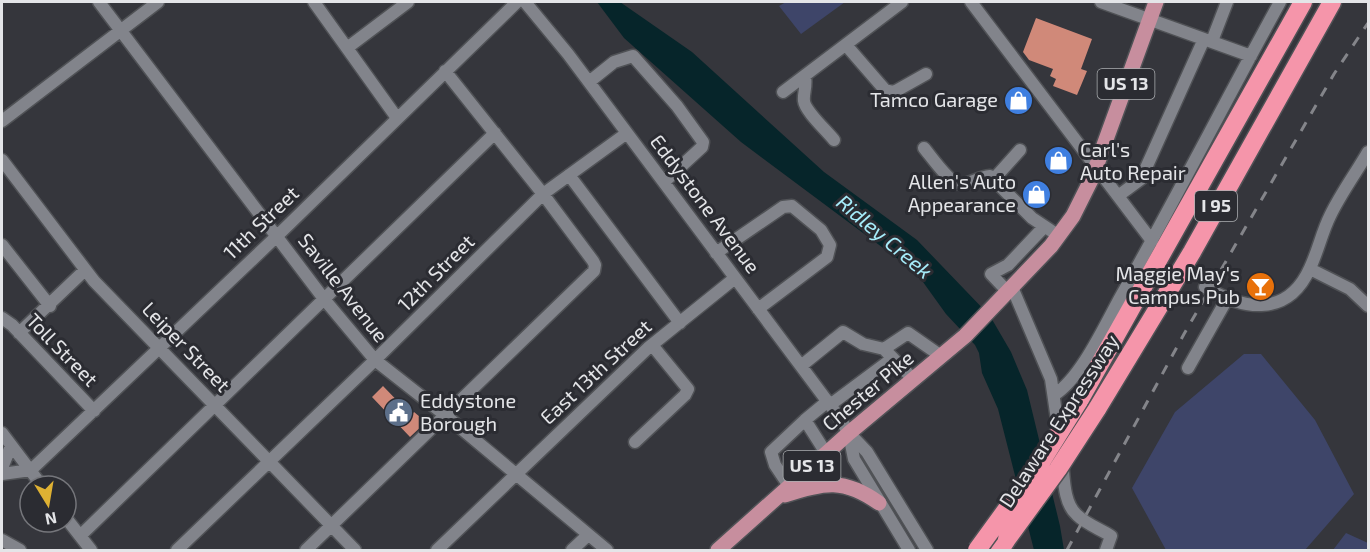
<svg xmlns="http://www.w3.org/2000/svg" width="1370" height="552" font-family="'Exo 2',sans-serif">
  <rect width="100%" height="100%" fill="#35363c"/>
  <path fill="#3e4569" d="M786,2H845L801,34L779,6Z
    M1244,354H1261L1315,420L1354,494L1305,550H1166L1132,488L1175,412Z
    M1346,533L1368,543V550H1333Z"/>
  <path fill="#06252a" d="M597,2H620L692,52L824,172L917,240L990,316L1011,352L1027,390L1060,526L1064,550H1034L998,409L982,373L979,353L975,345L946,314L923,282L906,265L741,142L624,38Z"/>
  <path fill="#d08979" d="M1036,18L1092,39L1081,69L1087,71L1077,95L1053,86L1056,79L1050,76L1053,69L1029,60L1023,52Z
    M383,386L411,415L414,412L426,422L410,437L372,397Z"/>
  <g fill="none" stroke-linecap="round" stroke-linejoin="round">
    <defs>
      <path id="minor" d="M99,2L324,299L375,360L445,415L607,550
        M314,2L397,118
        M525,2L568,54L839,417L849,433L867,452L927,550
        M971,2L1152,241
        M1101,2L1251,56
        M1212,41L1227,2
        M846,45L885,90L894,92L926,74
        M347,48L408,2
        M805,76C807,87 803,93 804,101C805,111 827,131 834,140
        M589,82L614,62L633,56L677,106L703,142L702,147L664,182
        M783,92L902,2
        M2,121L158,2
        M924,148C931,156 951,186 962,184C970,184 979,177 990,176L1032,218L1059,236
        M2,160L94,281L355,550
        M569,175L680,323
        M993,180L1020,150
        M1118,196L1141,179L1204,39
        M2,245L50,306
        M716,253L783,207L792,206L821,230L830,245L827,257L758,309
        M1310,269L1350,289L1368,306
        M1012,287L1051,379L1059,433
        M1205,287C1245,311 1288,317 1310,268C1318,251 1322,232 1330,216C1341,193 1356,173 1368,152
        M1008,292L991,274L1008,265L1044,227
        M2,318L12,325L94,411
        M19,333L85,270
        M884,349L908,333L941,356
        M801,366L843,332L863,344L884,349L913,379
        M1188,368L1227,299
        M1054,395C1081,378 1104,327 1120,298C1175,200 1226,100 1280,2
        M830,405L893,358
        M805,420L828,401
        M2,433L42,486
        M849,434L854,459L909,550
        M635,442L685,395L688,389L652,345
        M1062,460C1064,476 1063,503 1077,515C1086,524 1100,529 1111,536L1106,550
        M2,468L11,446
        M31,470L277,236L517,2
        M2,474L31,470
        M789,486L775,465L771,452L805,420L826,453
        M66,518L91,550
        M80,536L495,133
        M2,540L20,550
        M177,550L375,360L543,194L627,133
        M306,550L594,271L595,265L593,261L543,194L445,71
        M437,550L648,348L735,278
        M572,550L588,535"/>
      <path id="major" d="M785,495C824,482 844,478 879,503
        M718,550L849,433L965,336L1051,246L1073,216L1092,178L1156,2"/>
      <path id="highway" d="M1079,401L1303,2
        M1097,409L1192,252L1332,2
        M1000,550L1007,539"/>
    </defs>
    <use href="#minor" stroke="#505256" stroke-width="15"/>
    <use href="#major" stroke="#505256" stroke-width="18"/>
    <use href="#highway" stroke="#505256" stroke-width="21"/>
    <use href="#minor" stroke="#82848b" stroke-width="12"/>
    <use href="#major" stroke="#c78e9e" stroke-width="15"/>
    <use href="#highway" stroke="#f595aa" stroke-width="18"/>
    <path stroke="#84858a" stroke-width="3" stroke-dasharray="10 10" stroke-linecap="butt" d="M1067,550L1184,334L1334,74L1368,23"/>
    <defs>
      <path id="highway-bridge" d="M1007,539L1058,469L1097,409
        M977,550L1041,462L1079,401"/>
    </defs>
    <use href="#highway-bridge" stroke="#505256" stroke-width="21" stroke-linecap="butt"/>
    <use href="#highway-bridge" stroke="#f595aa" stroke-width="18"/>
  </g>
  <defs>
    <symbol id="shop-disc" viewBox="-11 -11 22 22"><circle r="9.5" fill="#3f7fe0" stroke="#2b2c32"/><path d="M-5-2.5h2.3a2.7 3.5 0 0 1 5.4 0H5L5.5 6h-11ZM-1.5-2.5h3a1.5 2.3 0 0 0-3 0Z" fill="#fff"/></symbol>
    <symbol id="bar-disc" viewBox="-11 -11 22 22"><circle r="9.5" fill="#e8710a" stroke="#2b2c32"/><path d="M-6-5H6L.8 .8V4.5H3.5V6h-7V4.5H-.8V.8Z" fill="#fff"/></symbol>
    <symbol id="civic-disc" viewBox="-11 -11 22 22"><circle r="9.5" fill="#5c6f8a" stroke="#2b2c32"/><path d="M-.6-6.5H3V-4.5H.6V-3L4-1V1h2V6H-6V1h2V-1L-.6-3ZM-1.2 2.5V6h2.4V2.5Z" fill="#fff"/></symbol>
  </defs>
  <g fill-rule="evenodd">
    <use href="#shop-disc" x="1002" y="84" width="33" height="33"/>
    <use href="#shop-disc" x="1042" y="144" width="33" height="33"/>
    <use href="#shop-disc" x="1020" y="178" width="33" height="33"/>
    <use href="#bar-disc" x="1244" y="270" width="33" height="33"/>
    <use href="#civic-disc" x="382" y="396" width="33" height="33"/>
  </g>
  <g text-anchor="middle" stroke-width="6" stroke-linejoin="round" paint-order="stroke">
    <g fill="#2b2c32" stroke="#acaeb1" stroke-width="1.5">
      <rect x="1097.5" y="69" width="57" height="30" rx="4.5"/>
      <rect x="1195" y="191" width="42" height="30" rx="4.5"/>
      <rect x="783.5" y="451" width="57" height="30" rx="4.5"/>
    </g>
    <g font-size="18" font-weight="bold" fill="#e4e5e8">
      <text x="1126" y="90">US 13</text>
      <text x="1216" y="212">I 95</text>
      <text x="812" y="472">US 13</text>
    </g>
    <g font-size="20" fill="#e4e5e8" stroke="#2b2c32" text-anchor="end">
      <text x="998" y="107">Tamco Garage</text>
      <text x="1080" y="157" text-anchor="start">Carl's<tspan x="1080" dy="23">Auto Repair</tspan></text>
      <text x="1016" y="189">Allen's Auto<tspan x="1016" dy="23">Appearance</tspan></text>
      <text x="1240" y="281">Maggie May's<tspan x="1240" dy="23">Campus Pub</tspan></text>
      <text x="420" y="408" text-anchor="start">Eddystone<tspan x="420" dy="23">Borough</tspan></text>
    </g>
    <g font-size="20" fill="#e4e5e8" stroke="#2b2c32">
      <text transform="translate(705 204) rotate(53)" y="7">Eddystone Avenue</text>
      <text transform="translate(261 223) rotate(-44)" y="7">11th Street</text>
      <text transform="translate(436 273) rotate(-45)" y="7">12th Street</text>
      <text transform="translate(343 288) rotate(52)" y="7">Saville Avenue</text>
      <text transform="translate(186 347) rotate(46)" y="7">Leiper Street</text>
      <text transform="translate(62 350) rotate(46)" y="7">Toll Street</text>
      <text transform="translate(596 372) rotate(-43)" y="7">East 13th Street</text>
      <text transform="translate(868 391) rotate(-40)" y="7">Chester Pike</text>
      <text transform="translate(1059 421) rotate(-57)" y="7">Delaware Expressway</text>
    </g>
    <g font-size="21" font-style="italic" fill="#a6ecfa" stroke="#2b2c32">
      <text transform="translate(884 237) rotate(40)" y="7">Ridley Creek</text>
    </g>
  </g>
  <rect width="1370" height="552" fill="none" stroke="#e4e5e8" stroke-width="6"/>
  <g transform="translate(48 504) rotate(169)"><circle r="28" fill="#2b2c32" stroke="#75767b" stroke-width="1.5"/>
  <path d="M0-4.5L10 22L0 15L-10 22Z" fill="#deb133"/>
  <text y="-9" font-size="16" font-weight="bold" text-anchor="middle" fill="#e4e5e8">N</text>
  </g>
</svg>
